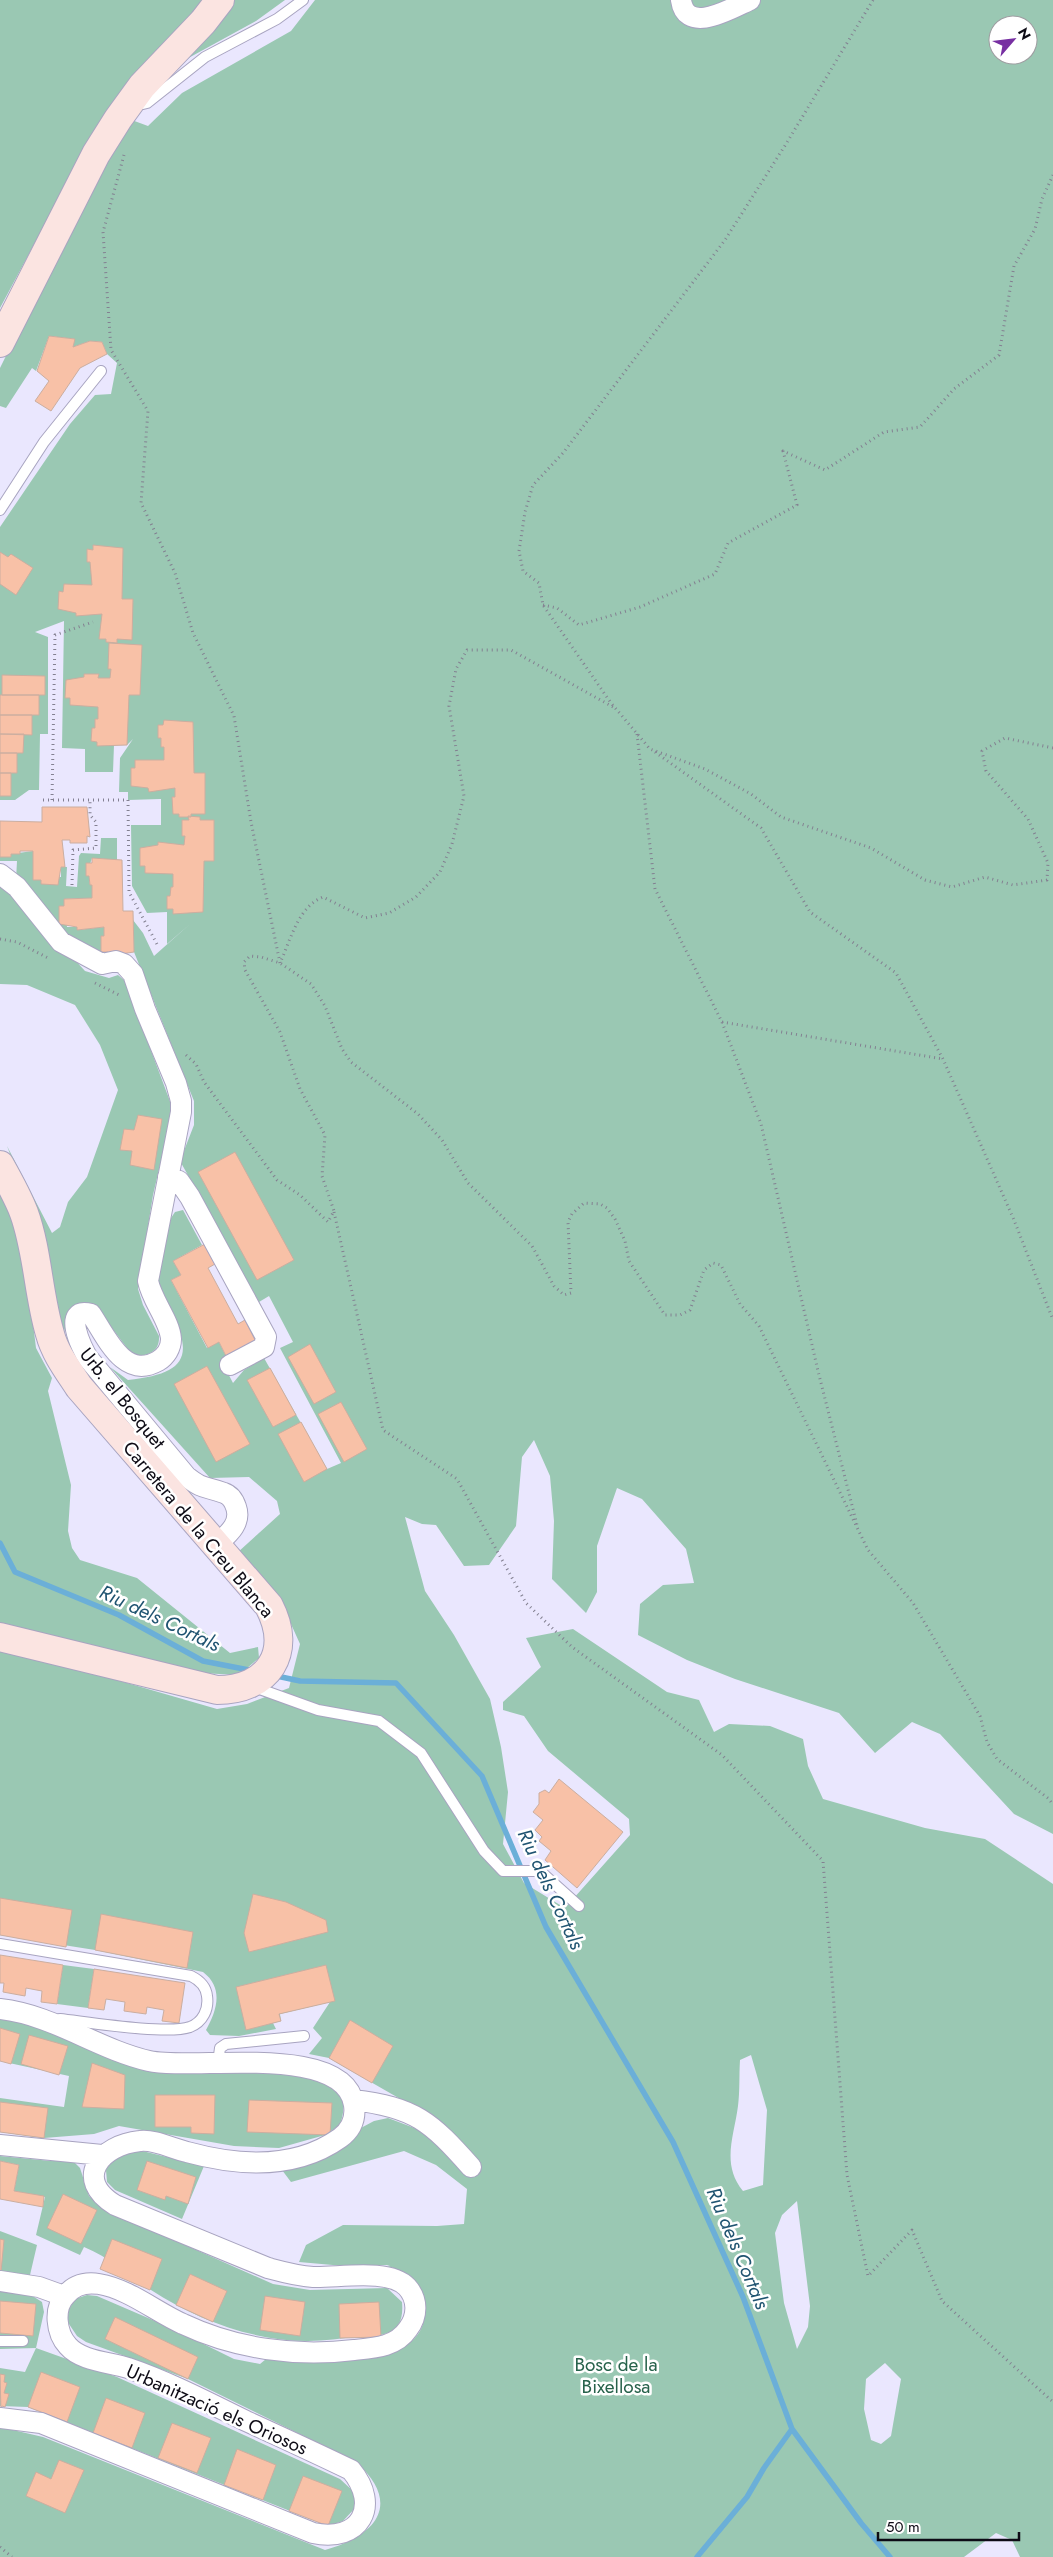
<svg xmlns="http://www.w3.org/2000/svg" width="1053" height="2557" font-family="Jost,sans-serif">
  <rect width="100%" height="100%" fill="#eae7fe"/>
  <path fill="#9ac8b3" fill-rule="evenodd" d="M0,0H205L47,220L0,308Z
    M232,0H285L256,21L172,67Z
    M315,0H1053V1834L1014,1814L940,1734L912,1722L875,1753L839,1713L735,1679L687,1660L638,1635L640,1604L663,1585L694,1583L686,1549L642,1499L617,1488L597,1546V1592L586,1613L552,1579L554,1521L550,1476L534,1440L522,1457L516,1526L489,1565L464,1566L436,1525L422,1524L405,1517L425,1591L454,1635L490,1699L501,1747L508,1792L503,1844L524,1883L565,1908L630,1835L629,1819L548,1751L524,1716L503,1710V1702L541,1667L526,1638L573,1629L667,1692L699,1700L714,1732L729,1724L770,1726L803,1739L808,1766L823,1799L925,1828L985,1839L1053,1884V2557H1020L1012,2540L996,2533L964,2557H0V2427L43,2437L325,2550C376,2536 403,2504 356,2462L188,2379L86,2342L77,2336L67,2321L69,2309L75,2299L87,2295L97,2296L169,2327L234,2359L260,2364L266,2359C292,2362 316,2360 342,2358C379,2355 434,2352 423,2300C419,2280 406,2271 387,2266L390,2265L344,2266L299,2262L306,2245L343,2225L437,2226L464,2224L467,2189L436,2165L404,2151L291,2182L282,2170L374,2121L388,2118L417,2129L416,2108L329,2058L309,2054L322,2038L313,2028L330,2002L280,2014L281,2021L273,2023L276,2029L239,2036L210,2035L206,2030C217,2010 224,1988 203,1972L95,1950L0,1935V1650L51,1661L217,1709L247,1704L289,1688L300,1644L282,1604L237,1553L280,1514L277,1501L249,1477L210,1478L110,1367L128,1380C181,1374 197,1360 170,1310C166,1303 158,1293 157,1286C157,1273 168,1233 171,1218L175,1212L183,1210L202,1245L173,1261L181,1275L171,1280L207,1348L219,1342L227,1358L221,1360L233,1383L244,1370L264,1358L327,1469L341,1463L280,1348L293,1342L269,1296L259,1302L180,1161L194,1125V1101L134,952L133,920L143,933L154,956L190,924L167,944V912L147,913L132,886L131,825H161V799L128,800V792H119L120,758L133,739L127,745H114L113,772H85V749L62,748L64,621L35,632L48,637V734H40L39,790H29L15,800H0V527L70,424L95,395L111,394L117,363L107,354L102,342L90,341L73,347L74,339L49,336L36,371L32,368L6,408L0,406V368L44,279L129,119L148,126L182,93L291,31ZM998,25H1028V55H998ZM751,2055L767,2110L763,2185L743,2191C721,2164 734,2137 738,2106C740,2091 739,2075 740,2060ZM797,2201L810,2306L808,2327L797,2349L784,2303L775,2233L782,2215ZM885,2363L901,2379L891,2436L881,2444L871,2440L864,2409L866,2379Z
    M101,838H117V860L92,858L86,876H89L90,885H92V898L64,899L67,927H77V930L104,927V936H101V952L82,948L51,922L16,880L17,861H0V857H10L11,854L33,851V880H41V884H58V877H61V867H67L66,886L77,887L79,856L81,853L100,854Z
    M0,885L28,909L85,971L109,978L118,975L125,981L171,1104V1118L153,1195L138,1289L143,1305L159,1336C160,1353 146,1356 133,1356L96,1307L69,1313L64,1332H58L25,1194L7,1146L52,1233L60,1227L68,1202L87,1177L118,1090L100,1045L75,1005L27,985L0,984Z
    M0,1187L25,1259L36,1348L52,1378L48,1391L71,1485L68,1531L72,1548L80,1560L137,1578L230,1653L258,1647L259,1658L239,1675L200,1673L0,1627Z
    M63,1965L94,1969L88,2008L57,2004Z
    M0,2018C14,2021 31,2022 44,2028C81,2043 109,2064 149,2070C197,2078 301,2063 336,2090C348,2099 343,2114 340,2125L325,2135L279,2148L234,2146L119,2126L94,2134L44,2138L0,2132V2098L64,2107L69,2076L0,2061Z
    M134,2149L204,2166L182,2219L115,2190L107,2182L106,2170L112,2160Z
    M0,2156L51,2161L66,2158L72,2160L80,2168L89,2196L104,2209L273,2284L310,2290L387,2288L402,2302C405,2335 384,2336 358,2337C341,2338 325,2341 308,2341C253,2341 197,2320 151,2290C127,2275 111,2258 84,2247L80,2255L36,2235L45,2197L14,2191L19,2165L0,2161Z
    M0,2231L37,2245L30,2275L0,2272Z
    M0,2290L31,2295L42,2302L44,2312L36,2348L117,2377L340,2479L353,2491L356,2507L343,2521L328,2526L28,2407L0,2406V2368L25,2372L36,2348L0,2349Z"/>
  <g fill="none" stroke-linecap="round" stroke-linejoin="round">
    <path stroke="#6bafd8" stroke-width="5.5" d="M0,1543L15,1572L119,1615L203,1661L254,1671
      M272,1675L300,1681L396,1683L482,1776L546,1927L673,2142L743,2297L792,2429L861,2523L890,2557
      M697,2557L747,2497L764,2468L792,2429"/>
  </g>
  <path fill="#f8c1a7" stroke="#cbaea0" d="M49,336L75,339L73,347L90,341L102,342L107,354L80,368L51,411L35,401L49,381L37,371Z
    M93,545L123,548L122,599H133L132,640L117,639V643L106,642V639H99L102,614L76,616V613L58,609L59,591L63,592L64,584L92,585L90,562H87V549L93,550Z
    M0,552L8,557L11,554L33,568L16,595L0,584Z
    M109,643L142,645L140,695H129L127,745L97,746V742L91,741L92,728H95V719H98V707L70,705V698H65L66,680L84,677V674H99L98,678H110L111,669H108Z
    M2,675L45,676V695H2Z
    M0,695H39V715H0Z
    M0,715H32V735L0,734Z
    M164,720L193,722L194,773H205V814H191V817H179V814H173L172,797H175V788L149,792L148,788L131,786V768H135V760H164V747H161V738H158V725H163Z
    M0,734H24L23,753H0Z
    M0,753H17V773H0Z
    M0,773H11V796H0Z
    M42,807H87L90,837L87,836V843H70V840H62L65,867H61L58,885L41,884V880H33V851H20V854H11V857H0V821L42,822Z
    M188,816L200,817V820H214V861H204L203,912L173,914V909H167V896H170L171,887H173V874L145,873V866H140V848L158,845V842L184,845L185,836H182V820H189Z
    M92,858L122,860L123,911H133L134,952L108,956V952H101V936H104V927L77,930V927L59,924V906H64V899L92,898V885H90L89,876H86V863H92Z
    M138,1115L162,1119L154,1170L130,1165L132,1151L120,1150L124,1129L134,1130Z
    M235,1152L294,1260L257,1280L198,1172Z
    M205,1244L215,1264L208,1268L238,1324L245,1320L256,1342L227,1358L219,1342L208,1348L171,1280L181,1275L173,1261Z
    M310,1344L336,1392L314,1404L288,1357Z
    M207,1366L250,1444L216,1462L174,1384Z
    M270,1368L296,1415L273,1427L247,1380Z
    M341,1402L367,1449L344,1462L318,1414Z
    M301,1422L327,1469L304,1482L278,1434Z
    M559,1779L623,1832L577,1888L545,1860L551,1851L539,1841L542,1837L535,1830L543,1820L533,1812L539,1804V1793L545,1790L549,1793Z
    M253,1894L286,1902L326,1920L328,1932L249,1952L244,1933Z
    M0,1898L72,1910L66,1947L0,1935Z
    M101,1914L193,1932L187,1968L95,1950Z
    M0,1955L63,1965L57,2004L41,2002L42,1991L26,1988L25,1996L3,1992L4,1983H0Z
    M326,1965L335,2001L279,2014L281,2021L246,2030L236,1987Z
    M94,1969L185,1983L179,2023L162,2021L164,2010L147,2007L146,2014L124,2011L125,2002L106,1999L104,2010L88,2008Z
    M350,2020L393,2046L372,2083L329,2058Z
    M0,2028L20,2034L11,2064L0,2061Z
    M29,2035L68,2046L59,2075L21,2064Z
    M92,2063L125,2075L124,2109L82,2107Z
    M155,2095H215L214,2134L191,2133V2127H155Z
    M249,2100L332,2103L330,2135L247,2132Z
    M0,2102L48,2108L44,2138L0,2132Z
    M0,2161L19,2165L14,2191L44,2196L43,2207L0,2199Z
    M147,2161L196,2177L188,2204L166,2196L165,2200L137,2190Z
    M63,2194L97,2210L81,2244L47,2228Z
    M0,2239L4,2240L1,2272H0Z
    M112,2239L162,2259L150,2290L100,2269Z
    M190,2274L227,2291L213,2322L176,2305Z
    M265,2296L305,2302L300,2336L260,2330Z
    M0,2301L36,2304L33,2336L0,2333Z
    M379,2302L381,2337L340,2338L339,2304Z
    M115,2317L198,2357L188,2379L105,2339Z
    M41,2372L80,2387L67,2422L28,2407Z
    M0,2374L5,2375L4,2382L7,2383L4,2393L9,2394L5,2407L2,2406L1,2411Z
    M106,2398L145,2413L132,2448L93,2433Z
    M172,2423L211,2438L197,2473L158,2458Z
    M237,2449L276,2465L263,2500L224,2485Z
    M59,2460L84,2470L65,2513L26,2496L36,2472L51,2479Z
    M303,2476L342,2491L328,2526L289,2511Z"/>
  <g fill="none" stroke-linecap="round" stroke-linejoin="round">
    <defs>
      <path id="lane" d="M137,100L143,104L147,103L205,57L277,19L303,0
        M0,510L44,442L101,371
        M254,1687L318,1710L379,1721L421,1753L484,1851L503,1871H540L579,1906
        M0,1944L191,1976C199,1980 206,1986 207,1996C209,2009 203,2022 190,2027C167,2035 87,2022 60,2019
        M218,2063L220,2048L226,2044L304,2036
        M0,2341H23"/>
      <path id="street" d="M681,0C686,36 732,8 750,0
        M0,874L17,887L61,942L102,964L116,961L124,964L133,974L145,1009L176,1083L181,1101V1112L148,1281C152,1301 170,1321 171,1339C171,1348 166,1356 158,1361C124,1380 107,1338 91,1314C61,1306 82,1349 88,1358L186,1476C203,1490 205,1486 224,1493C230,1495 234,1501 236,1507C242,1524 227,1535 216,1545
        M168,1177L179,1181L190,1197L266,1337L264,1347L230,1365
        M0,2009C54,2015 97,2049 149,2061C194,2071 345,2042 354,2105C356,2119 351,2130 340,2138C295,2170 238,2166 187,2152C173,2149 154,2139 140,2141C100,2145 73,2179 115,2205L268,2268C283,2272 297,2276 313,2277C338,2278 389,2268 407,2287C418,2299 418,2316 408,2329C396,2347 374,2348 354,2350C296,2357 236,2349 183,2324C156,2312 129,2289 99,2284C86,2282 74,2285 66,2295C53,2308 56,2333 68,2346C81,2361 109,2362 128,2368C169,2382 207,2402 246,2421C281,2437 316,2453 351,2470C381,2506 360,2543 313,2533L41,2423L0,2418
        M353,2100C415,2107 431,2122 471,2167
        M0,2145L102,2155
        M0,2281L39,2287L64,2296"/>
      <path id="secondary" d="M0,343L96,154L118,119L142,86L203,22L220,0
        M0,1165C9,1181 18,1197 24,1213C38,1252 38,1294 50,1334C55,1353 68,1370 79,1387L269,1606C293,1652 269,1690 217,1690L0,1637"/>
    </defs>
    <use href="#lane" stroke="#a8a4c0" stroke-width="12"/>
    <use href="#street" stroke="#a8a4c0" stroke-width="22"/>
    <use href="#secondary" stroke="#a8a4c0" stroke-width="30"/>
    <path stroke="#838091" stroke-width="3" stroke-dasharray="1 4" stroke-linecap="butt" d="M873,0L786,144L725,240L563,453L533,485L525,512L519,551L523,571L539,583L543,605L611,703L650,749L705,769L751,794L781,817L871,848L925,880L952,887L985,877L1013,885L1047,880L1048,863L1028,819L986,771L982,751L1005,738L1053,748
      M124,155L103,232L111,350L148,411L141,503L175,573L193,633L234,716L251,822L280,963C291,939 298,907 323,897L365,918L389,913L416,897L440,872L452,844L464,796L449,706L456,669L467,650H511L613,707
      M543,605L557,608L579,625L640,607L715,574L728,543L797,505L783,451L825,470L884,432L920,427L954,389L999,355L1014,266L1035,229L1042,199L1053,175
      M637,734L655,889L722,1022L761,1124L818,1371L857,1525
      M655,752L761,828L810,912L896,973L943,1059L1014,1220L1053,1320
      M43,800H128L129,892L158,946
      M52,800L55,635L93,622
      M72,885L73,850L96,848V822L90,815V800
      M0,939L17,942L50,959
      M95,983L121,996
      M722,1022L943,1059
      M186,1055L196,1064L204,1082L277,1180L300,1195L328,1222L334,1211L322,1176L325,1135L300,1089L280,1032L245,970L244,962L250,956L261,957L280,963L311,984L325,1006L342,1049L351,1062L418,1114L442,1140L468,1183L532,1246L554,1286L564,1295L571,1293L568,1222L572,1214L584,1203L600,1204L607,1208L615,1219L625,1241L629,1261L665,1315H680L690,1310L704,1270L713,1263L721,1265L740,1304L759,1326L868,1550L913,1603L980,1716L987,1742L997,1759L1049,1799L1053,1805
      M334,1212L383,1430L457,1479L526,1603L572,1647L722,1755L823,1861L847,2175L868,2276L912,2230L942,2301L1053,2402
      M0,2547L12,2557"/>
    <use href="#lane" stroke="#fff" stroke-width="10"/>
    <use href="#street" stroke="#fff" stroke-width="20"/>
    <use href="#secondary" stroke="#fbe4e1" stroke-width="28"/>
  </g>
  <g text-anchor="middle" stroke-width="5" stroke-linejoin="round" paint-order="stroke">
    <g font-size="19" fill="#0d0b15" stroke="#fff">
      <text transform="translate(123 1398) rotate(51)" y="7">Urb. el Bosquet</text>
      <text transform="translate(199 1529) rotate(50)" y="7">Carretera de la Creu Blanca</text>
      <text transform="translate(217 2409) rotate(24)" y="7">Urbanització els Oriosos</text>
    </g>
    <g font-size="19" fill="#27624b" stroke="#fff">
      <text x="616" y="2371">Bosc de la<tspan x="616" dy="22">Bixellosa</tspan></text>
    </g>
    <g font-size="20" font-style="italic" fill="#205471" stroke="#fff">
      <text transform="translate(160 1618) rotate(25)" y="7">Riu dels Cortals</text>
      <text transform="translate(551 1889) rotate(65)" y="7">Riu dels Cortals</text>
      <text transform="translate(738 2248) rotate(67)" y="7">Riu dels Cortals</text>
    </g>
  </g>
  <g transform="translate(1013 40) rotate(62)"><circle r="24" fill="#ffffff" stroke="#9e9da1"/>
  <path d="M0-4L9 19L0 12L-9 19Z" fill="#772fa2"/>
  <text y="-8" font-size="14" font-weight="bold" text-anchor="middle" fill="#0d0b15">N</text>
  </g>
  <path d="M878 2532v8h141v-8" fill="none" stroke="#0d0b15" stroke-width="2.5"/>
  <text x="886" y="2532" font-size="15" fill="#0d0b15" stroke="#ffffff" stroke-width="4" paint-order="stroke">50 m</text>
</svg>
